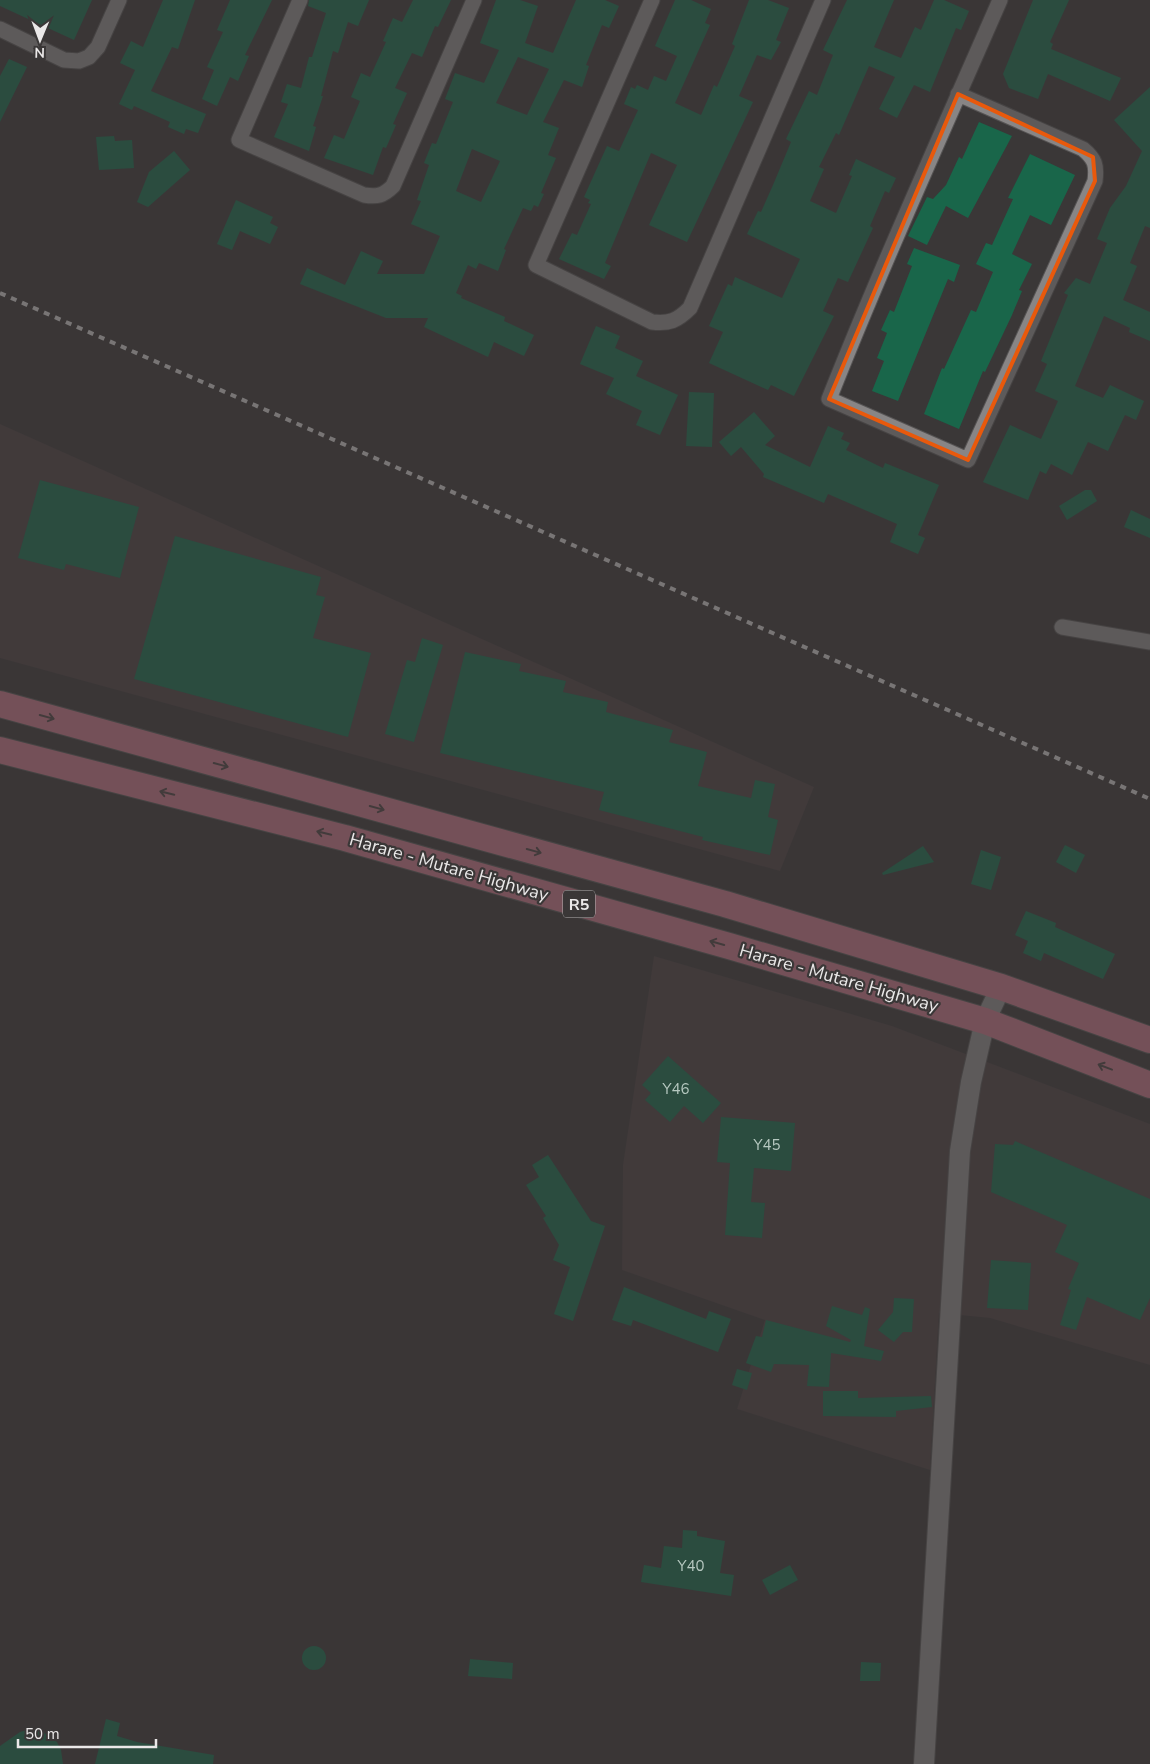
<svg xmlns="http://www.w3.org/2000/svg" width="1150" height="1764" font-family="'Nunito Sans',sans-serif">
  <rect width="100%" height="100%" fill="#3a3737"/>
  <path fill="#493e3f" d="M0,424L814,787L780,871L0,658Z
    M654,956L892,1026L1150,1124V1365L990,1318L939,1313L930,1470L737,1409L765,1320L622,1270L623,1165Z"/>
  <path fill="#19664a" fill-rule="evenodd" d="M0,0H92L74,40L0,6Z
    M163,0H195L178,49L172,47L151,91L206,114L198,133L186,129L184,134L168,127L170,122L134,106L132,110L119,104L135,70L120,63L131,41L143,47Z
    M230,0H272L245,55L249,56L238,81L230,77L217,106L202,99L214,70L207,67L223,32L217,30Z
    M309,0H369L358,26L348,22L338,53L333,51L321,96H323L313,126L316,127L309,151L274,137L288,104L281,102L287,84L301,88L309,57H312L326,13L308,6Z
    M413,0H451L438,27L435,26L422,57L412,53L395,88L407,93L393,124L396,125L386,148L383,147L373,175L324,158L334,135L344,139L360,101L351,97L361,73L370,77L386,42L383,41L393,18L402,22Z
    M496,0H520L538,6L525,43L553,53L576,0H605L619,6L609,28L602,25L586,65L589,66L582,87L564,80L543,122L559,128L548,155L556,158L541,193L544,194L538,207L534,205L531,211L523,208L504,249L506,250L498,271L479,263L476,269L468,265L456,293L462,296L461,298L505,317L504,321L534,335L524,356L494,342L488,357L424,327L428,318H386L300,284L307,268L345,285L361,251L383,261L377,274H424L440,236L411,224L421,201L417,200L429,165L424,163L432,143L436,144L453,102L445,99L455,73L484,83L499,50L480,43ZM518,57L549,69L527,115L496,103ZM472,149L500,161L481,202L456,191Z
    M675,0H691L711,9L705,23L710,25L675,103L701,115L714,85L717,87L735,46L732,44L749,0H768L789,8L776,40L781,42L771,60L757,55L739,96L753,102L687,242L649,225L677,165L651,153L605,263L611,266L604,279L559,259L572,233L577,235L591,204L588,203L590,200L584,197L607,146L619,151L638,110L624,104L631,87L635,89L637,85L648,90L654,76L666,81L677,56L655,46Z
    M847,0H894L874,47L901,58L915,27L921,30L934,0H944L969,11L961,30L956,28L930,92L914,85L897,118L879,109L895,77L869,66L839,135L836,133L819,167L824,169L810,201L836,213L852,176L849,175L856,159L896,178L889,193L885,191L870,226L873,228L848,282L838,278L823,311L834,316L794,396L771,385L768,390L709,363L723,332L709,326L728,284L732,286L735,277L782,298L800,259L747,234L758,211L761,212L773,185L791,142L786,139L809,91L817,95L833,55L823,50Z
    M1033,0H1069L1050,42L1053,44L1051,49L1121,78L1110,101L1048,74L1038,99L1009,88L1003,74Z
    M9,59L27,67L0,122V76Z
    M1150,87V228L1145,226L1130,263L1137,266L1123,300L1150,312V341L1129,332L1130,328L1104,316L1075,386L1103,398L1110,385L1144,401L1136,420L1125,415L1108,451L1088,442L1072,475L1051,464L1046,474L1040,471L1028,500L983,482L1010,425L1041,439L1058,401L1035,391L1047,364L1041,361L1068,295L1064,293L1076,278L1090,284L1107,243L1097,239L1110,208L1126,186L1142,151L1114,120Z
    M979,122L1012,136L968,218L946,206L927,245L908,236L927,197L933,199L946,185L959,157L962,159Z
    M114,136L115,141L132,140L134,168L99,170L96,137Z
    M174,151L190,170L148,207L137,202L149,172Z
    M1030,154L1075,175L1051,225L1030,215L1012,254L1032,264L1019,290L1022,291L1012,315L985,372L983,371L959,429L924,414L942,368L944,369L971,310L976,312L993,272L976,264L986,243L992,245L1013,199L1008,198Z
    M236,200L273,217L270,223L278,227L270,244L240,231L232,250L217,244Z
    M914,248L960,265L954,282L948,279L898,401L872,391L884,361L877,358L887,333L881,330L890,310L894,312L912,266L907,264Z
    M596,326L620,336L615,348L643,361L636,376L678,395L660,435L636,425L642,411L606,394L614,378L580,364Z
    M689,392L714,393L712,447L686,446Z
    M754,412L775,436L765,445L810,467L828,426L844,433L841,439L850,443L846,450L883,468L885,463L939,485L918,535L925,538L918,554L890,542L897,524L828,494L824,503L763,477L764,474L741,447L731,456L719,442Z
    M40,480L139,507L120,578L66,564L64,570L18,558Z
    M1085,490H1091L1097,501L1067,520L1059,506Z
    M1131,510L1150,519V538L1124,527Z
    M175,536L321,577L316,595L325,597L313,638L371,653L348,737L134,679Z
    M422,638L443,645L414,742L385,734L407,660L415,662Z
    M465,652L521,664L519,671L566,681L563,692L608,702L606,712L673,730L669,742L707,752L698,786L751,798L755,780L775,784L768,817L778,820L770,855L702,840L703,837L599,810L604,792L440,753Z
    M1065,845L1085,855L1076,873L1056,862Z
    M923,846L934,862L883,875L882,873Z
    M981,850L1001,857L991,890L971,884Z
    M1026,911L1056,923L1055,927L1115,954L1103,979L1044,953L1041,961L1023,953L1028,941L1015,935Z
    M668,1056L721,1103L703,1123L684,1106L670,1122L645,1100L651,1093L642,1085Z
    M721,1117L795,1123L791,1171L754,1168L751,1202L765,1203L762,1238L725,1235L730,1163L717,1162Z
    M1015,1141L1150,1199V1298L1140,1320L1087,1297L1076,1330L1060,1325L1071,1290L1068,1289L1079,1263L1055,1252L1067,1225L991,1192L995,1144L1013,1145Z
    M548,1155L591,1221L605,1226L573,1321L554,1314L570,1267L553,1260L559,1245L543,1218L546,1216L526,1185L539,1177L532,1165Z
    M991,1260L1031,1263L1028,1310L987,1308Z
    M624,1287L706,1319L709,1311L731,1319L718,1352L633,1320L631,1326L612,1320Z
    M894,1298L914,1299L912,1332H903L894,1342L878,1330L893,1312Z
    M832,1306L862,1315L865,1307L870,1309L864,1346L884,1351L881,1361L831,1353L829,1387L807,1386L809,1365L774,1364L771,1372L746,1363L756,1336L762,1337L766,1320L850,1342L851,1340L826,1326Z
    M737,1369L752,1373L747,1390L732,1385Z
    M823,1391H858V1398L931,1396L932,1407L896,1411V1417L823,1416Z
    M683,1530L697,1531V1536L725,1541L720,1573L734,1575L731,1596L641,1582L644,1565L661,1568L664,1546L682,1548Z
    M790,1565L798,1580L770,1595L762,1580Z
    M302 1658a12 12 0 1 1 24 0a12 12 0 1 1-24 0Z
    M470,1659L513,1663L512,1679L468,1676Z
    M861,1662L881,1663L880,1681H860Z
    M106,1719L120,1723L117,1736L137,1742L214,1755L213,1764H95Z
    M30,1729L40,1730L57,1742L61,1750L63,1764H0V1746L20,1732Z"/>
  <g fill="none" stroke-linecap="round" stroke-linejoin="round">
    <defs>
      <path id="minor" d="M300,0L239,140L364,195C377,197 383,196 393,186L474,0
        M652,0L536,265L652,322C669,324 677,321 690,308L823,0
        M0,29L64,60L79,61L89,57L98,47L119,0
        M958,94L1083,149C1095,159 1097,165 1095,181L968,460L829,399C882,265 942,133 1000,0
        M1062,627L1150,642"/>
      <path id="tertiary" d="M924,1764L960,1151L971,1082L985,1021L1001,987"/>
      <path id="trunk" d="M0,704L725,904L1001,987L1150,1040
        M0,750L345,838L729,946L985,1021L1150,1085"/>
    </defs>
    <use href="#minor" stroke="#555353" stroke-width="17"/>
    <use href="#tertiary" stroke="#555353" stroke-width="22"/>
    <use href="#trunk" stroke="#555353" stroke-width="28"/>
    <use href="#minor" stroke="#888585" stroke-width="15"/>
    <use href="#tertiary" stroke="#888585" stroke-width="20"/>
    <use href="#trunk" stroke="#bb7080" stroke-width="26"/>
    <path stroke="#c3c1c1" stroke-width="4" stroke-dasharray="6 6" stroke-linecap="butt" d="M0,293L1150,799"/>
  </g>
  <defs><path id="oneway-shaft" d="M-6 0H5M1.5-3L5.5 0L1.5 3" fill="none" stroke-width="1.6" stroke-linecap="round" stroke-linejoin="round" transform="scale(1.25)"/></defs>
  <g stroke="#4d4042">
    <use href="#oneway-shaft" transform="translate(47 717) rotate(15)"/>
    <use href="#oneway-shaft" transform="translate(221 765) rotate(15)"/>
    <use href="#oneway-shaft" transform="translate(167 793) rotate(-166)"/>
    <use href="#oneway-shaft" transform="translate(377 808) rotate(15)"/>
    <use href="#oneway-shaft" transform="translate(324 833) rotate(-166)"/>
    <use href="#oneway-shaft" transform="translate(534 851) rotate(15)"/>
    <use href="#oneway-shaft" transform="translate(717 943) rotate(-164)"/>
    <use href="#oneway-shaft" transform="translate(1105 1067) rotate(-159)"/>
  </g>
  <path d="M0 0H1150V1764H0ZM958,94L1093,157L1095,181L968,460L829,399Z" fill="#3a3737" fill-opacity=".55" fill-rule="evenodd"/>
  <path fill="none" stroke="#e8590c" stroke-width="4" stroke-linejoin="round" d="M958,94L1093,157L1095,181L968,460L829,399Z"/>
  <g text-anchor="middle" stroke-width="4.5" stroke-linejoin="round" paint-order="stroke">
    <g font-size="15" fill="#b6c8c0">
      <text x="676" y="1094">Y46</text>
      <text x="767" y="1150">Y45</text>
      <text x="691" y="1571">Y40</text>
    </g>
    <rect fill="#3a3737" stroke="#b5b3b3" stroke-width="1" x="563" y="890.5" width="32" height="27" rx="4"/>
    <g font-size="16" font-weight="bold" fill="#eae8e8">
      <text x="579" y="910">R5</text>
    </g>
    <g font-size="18" fill="#eae8e8" stroke="#3a3737">
      <text transform="translate(449 867) rotate(16)" y="6">Harare - Mutare Highway</text>
      <text transform="translate(839 978) rotate(16)" y="6">Harare - Mutare Highway</text>
    </g>
  </g>
  <g transform="translate(40 40) rotate(181)" stroke="#3a3737" stroke-width="4" paint-order="stroke">
  <path d="M0-4L9 19L0 12L-9 19Z" fill="#eae8e8"/>
  <text y="-8" font-size="14" font-weight="bold" text-anchor="middle" fill="#eae8e8">N</text>
  </g>
  <path d="M18 1739v8h138v-8" fill="none" stroke="#eae8e8" stroke-width="2.5"/>
  <text x="25" y="1739" font-size="15" fill="#eae8e8" stroke="#3a3737" stroke-width="4" paint-order="stroke">50 m</text>
</svg>
